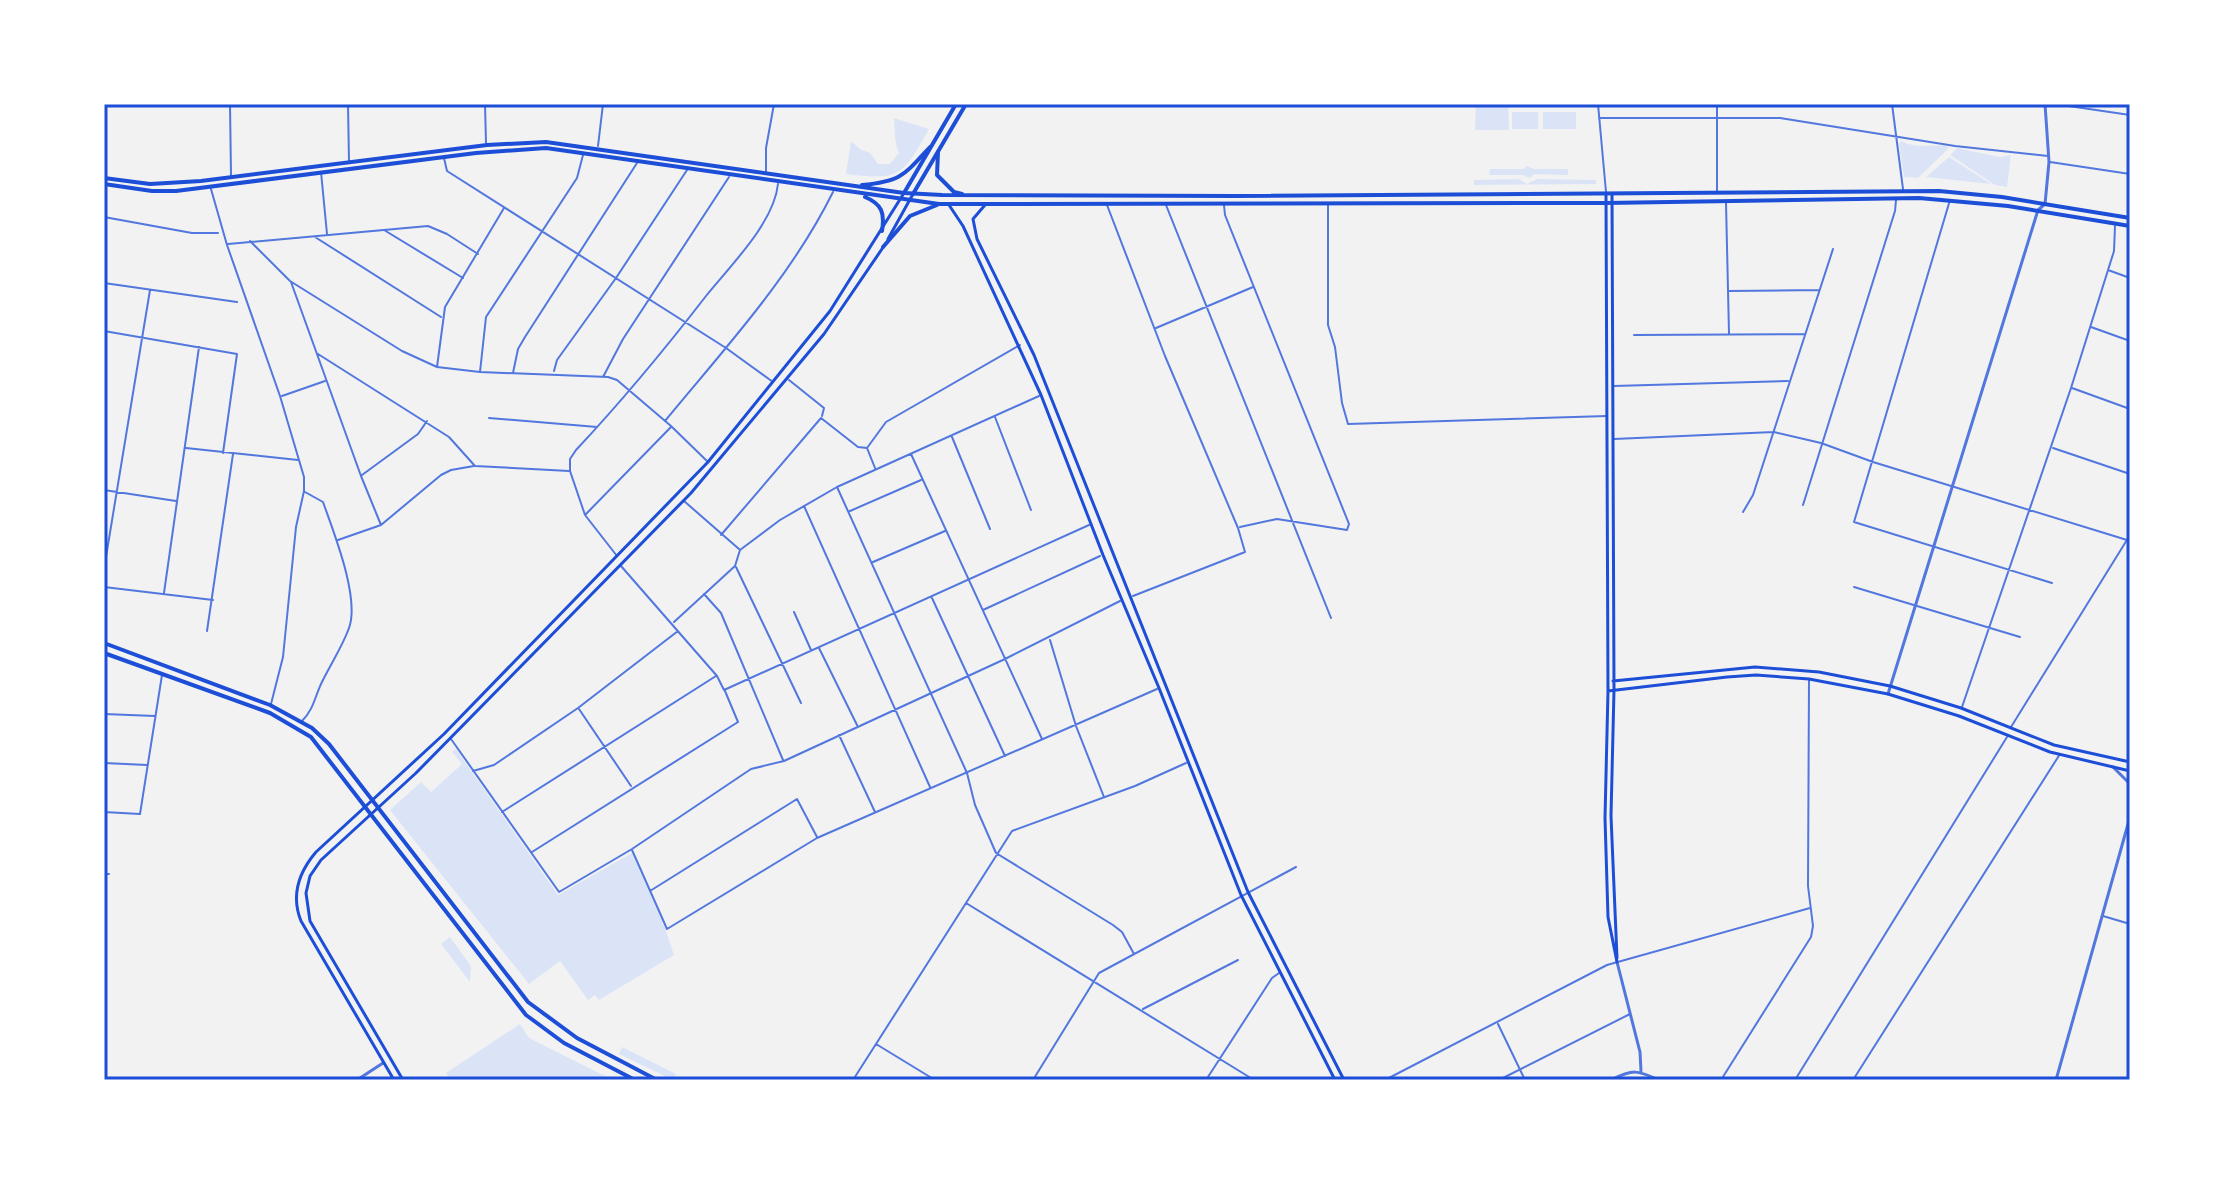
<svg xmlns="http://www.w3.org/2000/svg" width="2234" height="1184" font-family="Helvetica,sans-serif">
  <rect width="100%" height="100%" fill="#f2f2f2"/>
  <path fill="#dbe4f7" d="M1476,104H1508L1509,130H1475Z
    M1512,112H1538V129H1512Z
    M1543,112H1576V129H1543Z
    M894,118L929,129C903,175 901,181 846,174L851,141L860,149L870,153L878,164H890L899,153C894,142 895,130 894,118Z
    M1901,141C1918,149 1926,144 1947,146L1948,149L1918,178L1904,177L1899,144Z
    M1957,148L2000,157L2011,155L2007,187L1995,185L1950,155Z
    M1949,157L1991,184L1926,177Z
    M1527,166L1534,169H1568V175L1534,174L1530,178L1523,175H1489L1490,169H1523Z
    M1519,179L1527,184L1537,179L1596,180V184L1474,185V180Z
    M456,749L558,895L632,853L665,928L674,955L599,1000L595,995L588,1000L560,961L529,984L390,810L421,782L431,792L462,764L452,752Z
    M450,937L471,966L470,982L441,944Z
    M520,1024L529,1038L613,1080H451L446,1073Z
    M622,1047L676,1074L673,1080L619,1054Z"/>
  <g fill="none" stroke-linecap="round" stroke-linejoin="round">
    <path stroke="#5277de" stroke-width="2" d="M230,104L231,176
      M348,104L349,162
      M485,104L486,143
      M1598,104L1606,192
      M1892,104L1903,189
      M2055,104L2130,115
      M1599,118H1780L1955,146L2048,156
      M598,146L603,104
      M444,158L447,171L726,348L773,382
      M2050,162L2130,174
      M321,172L327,234
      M766,173V148L774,104
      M211,189L227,245L280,396L304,477V491L296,527L283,657L271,704
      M1717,191V104
      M1950,200L1854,522L2052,583
      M1726,203L1729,333
      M1107,205L1165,356L1238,528L1245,552L1133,596
      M1166,205L1331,618
      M1224,205L1225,215L1349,524L1347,530L1277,519L1240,527
      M1328,205V325L1335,347L1342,403L1348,424L1607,416
      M104,217L192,233H218
      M384,230L463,278
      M315,237L441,317
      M250,241L290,281L402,351L437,367L480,372L608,377L617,380L671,426L708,462
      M228,244L428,226L447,234L478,254
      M2108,270L2130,278
      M291,282L361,476L381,525
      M104,283L237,302
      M1729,291L1819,290
      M2091,327L2130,341
      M1156,328L1253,287
      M104,331L237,354L223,453
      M1634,335L1805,334
      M318,354L449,437L475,466L569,471
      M437,367L445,307L504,208
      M554,371L557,360L616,278L687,170
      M480,372L486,317L577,178L583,155
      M513,373L518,349L525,337L637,163
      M603,377L623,339L729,177
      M789,380L824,408L822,416
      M1614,386L1788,381
      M2072,388L2130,409
      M282,396L325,381
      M995,417L1031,510
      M489,418L597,427
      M665,421C725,348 791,277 833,192
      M952,437L990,529
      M1614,439L1774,432L1821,443L1873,462L2127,540
      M186,448L298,460
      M2053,448L2130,474
      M911,454L1042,739
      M875,468L867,448L886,422L1020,345
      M362,475L418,434L427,421
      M837,487L967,773L975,805L996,853L1113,925L1122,932L1134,954
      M104,490L176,501
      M684,501L739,549
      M1803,505L1895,211L1896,200
      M804,506L930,787
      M850,511L921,480
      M1743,512L1753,495L1833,249
      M586,514L671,427
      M721,535L821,418L858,447L867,448
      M338,540L381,525L441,475L451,470L474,466
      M617,556L585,515L570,471V459L576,450C622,401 665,349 706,296C730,266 774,223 778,184
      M873,562L945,531
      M621,566L717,676L724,690L1089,525
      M736,567L801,703
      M104,569L150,290
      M104,587L213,600
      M1854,587L2020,637
      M164,593L199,347
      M704,594L721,613L783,760
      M932,598L1005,756
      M983,610L1100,556
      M794,612L811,650
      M674,622L735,566L740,550L780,520L837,487L1039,396
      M207,631L233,454
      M1050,640L1076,726L1104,797
      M819,648L857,725
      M1962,707L2071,388L2114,251L2115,226
      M579,709L631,786
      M104,714L155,716
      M302,721C315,708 315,694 324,678C332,662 343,645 349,628C360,598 334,533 323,502L305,492
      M2011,727L2130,535
      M839,735L875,812
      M451,739L559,892L632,849L751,769L784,761L1005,659L1120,601
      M104,763L147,765
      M473,771L494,765L578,708L678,631
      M104,812L140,814L162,675
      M502,812L716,676
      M632,850L667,929L817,838L1157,689
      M532,852L738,722L725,691
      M104,874H109
      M650,891L797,799L817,837
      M966,903L1254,1080
      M2103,916L2130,924
      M1143,1009L1238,960
      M104,1023V1027
      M1498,1024L1525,1080
      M876,1044L935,1080
      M853,1080L1012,831L1135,786L1186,763
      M1033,1080L1099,973L1296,867
      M1206,1080L1272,978L1279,973
      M1385,1080L1607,965L1810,908
      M1499,1080L1630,1014
      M1721,1080L1811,937L1813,926L1808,886L1809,680
      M1795,1080L2007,737
      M1853,1080L2060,754"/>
    <path stroke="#5277de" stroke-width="3" d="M1888,694L2038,210L2045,204L2049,162L2045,104
      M2113,767L2130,784
      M1617,962L1640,1052L1641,1071
      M357,1080L383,1063
      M1611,1080C1633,1069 1637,1070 1659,1080
      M2056,1080L2130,817"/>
    <path stroke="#1d4ed8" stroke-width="3" d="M1612,194L1614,690L1611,816L1617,958
      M1606,195L1608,691L1605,818L1608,917L1617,962
      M949,205L963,226L1041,395L1103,555L1159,688L1241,895L1335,1080
      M985,205L973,219L977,239L1034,355L1248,892L1344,1080
      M888,239L913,194
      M1613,681L1755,667L1819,672L1890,686L1961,708L2054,745L2130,762
      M1608,691L1727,677L1756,675L1809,679L1888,694L1959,716L2050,752L2130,771
      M394,1080L301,921C291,896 299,872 316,852L444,734L708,462L830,311L904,193
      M403,1080L310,921L306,893L310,876L321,860L416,773L691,493L824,334L884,246"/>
    <path stroke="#1d4ed8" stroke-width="4" d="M904,193L956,104
      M913,194L966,104
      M104,643L270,705L312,728L329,744L528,1002L577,1038L657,1080
      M104,653L270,713L311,737L526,1015L564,1043L635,1080"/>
    <path stroke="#1d4ed8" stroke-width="4" d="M938,152L937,175L954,192L962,194
      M104,178L150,184L201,181L487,145L546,142L904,193L942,195L1236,196L1939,191L2002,197L2130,218
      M104,184L152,191H176L476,153L546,148L939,204L1606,203L1919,198L2008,206L2130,226
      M862,185C902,181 904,175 930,147
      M865,197C882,204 885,213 882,231
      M883,247L910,216L937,205"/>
  </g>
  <rect width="2234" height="1184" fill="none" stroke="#ffffff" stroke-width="212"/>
  <rect x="106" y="106" width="2022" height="972" fill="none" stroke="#1d4ed8" stroke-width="3"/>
</svg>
